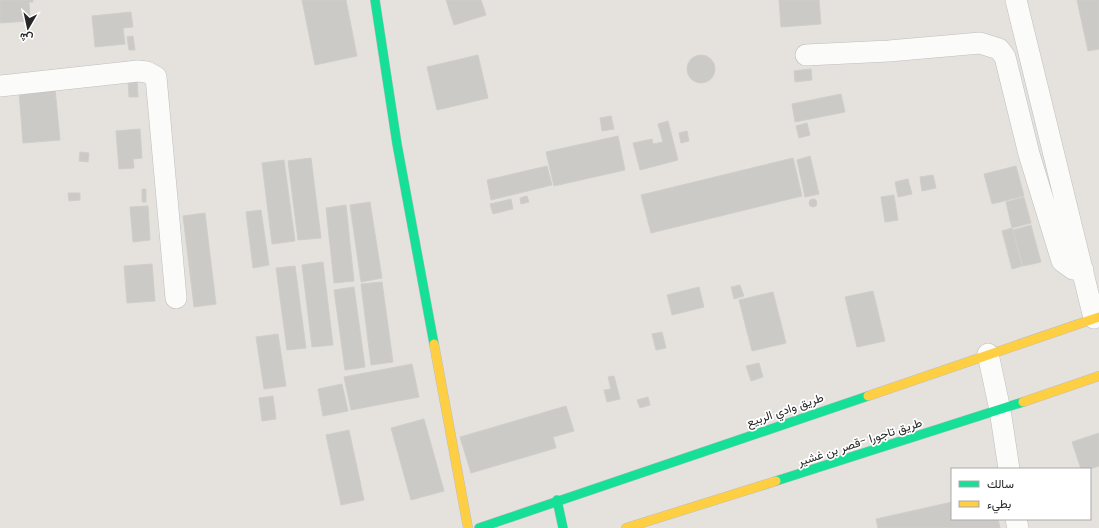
<svg xmlns="http://www.w3.org/2000/svg" width="1099" height="528" font-family="Poppins,Vazirmatn,sans-serif">
  <rect width="100%" height="100%" fill="#e5e2de"/>
  <path fill="#cccac7" stroke="#d0ceca" d="M0,0H33V2H29L30,21L0,23Z
    M302,0H346L357,56L315,65Z
    M446,0H481L486,15L454,25Z
    M779,0H819L821,24L781,27Z
    M1077,0H1099V49L1088,51Z
    M131,12L133,27L123,28L125,44L95,47L92,16Z
    M133,36L135,50H129L127,37Z
    M478,55L488,98L437,110L427,67Z
    M687 69a14 14 0 1 1 28 0a14 14 0 1 1-28 0Z
    M811,69L812,80L795,82L794,71Z
    M128,79H137L138,97H129Z
    M55,89L60,140L23,143L19,92Z
    M841,94L845,112L795,122L792,104Z
    M611,116L614,129L602,131L600,118Z
    M668,121L678,160L640,170L633,143L652,139L653,144L663,142L658,124Z
    M807,123L810,135L799,138L796,126Z
    M140,129L142,158L133,159L134,168L119,169L116,131Z
    M687,131L689,141L681,143L679,133Z
    M618,136L625,170L554,186L546,152Z
    M80,152L89,153L88,162L79,161Z
    M810,156L819,194L805,197L797,160Z
    M311,158L321,238L298,240L288,161Z
    M793,158L802,196L651,233L641,195Z
    M284,160L295,241L272,244L262,163Z
    M547,166L552,185L491,200L487,180Z
    M1016,166L1024,196L992,204L984,174Z
    M933,175L936,188L922,191L920,177Z
    M908,179L912,194L898,197L895,182Z
    M142,189H146V202H142Z
    M68,193H80V200L69,201Z
    M894,195L898,220L885,222L881,197Z
    M527,196L529,202L521,204L520,198Z
    M1024,197L1031,223L1012,228L1006,202Z
    M511,199L513,209L493,214L490,204Z
    M809 203a4 4 0 1 1 8 0a4 4 0 1 1-8 0Z
    M370,202L382,278L361,282L350,205Z
    M346,205L354,281L334,283L326,208Z
    M148,206L150,240L133,242L130,207Z
    M261,210L269,265L253,268L246,212Z
    M205,213L216,304L194,307L183,216Z
    M1031,225L1041,262L1023,266L1013,230Z
    M1012,228L1022,266L1012,269L1002,231Z
    M323,262L333,345L312,347L302,265Z
    M152,264L155,301L127,303L124,266Z
    M295,266L306,348L287,350L276,268Z
    M382,282L393,362L371,365L361,284Z
    M740,285L744,296L734,299L731,287Z
    M354,287L365,367L345,370L334,290Z
    M699,287L704,307L672,315L667,295Z
    M873,291L885,341L857,347L845,297Z
    M773,292L786,343L752,351L739,300Z
    M662,332L666,348L656,350L652,334Z
    M278,334L286,386L264,389L256,337Z
    M759,363L763,377L751,381L746,366Z
    M412,364L419,397L351,410L344,377Z
    M614,376L620,399L607,402L604,390L611,389L608,377Z
    M342,384L348,411L323,416L318,389Z
    M273,396L276,419L262,421L259,398Z
    M648,397L650,405L640,408L637,400Z
    M566,406L574,431L553,437L556,448L471,473L460,437Z
    M424,419L444,491L411,500L391,428Z
    M349,430L364,500L341,505L326,435Z
    M1099,433V466L1090,469H1081L1072,442Z
    M952,502V519H998L1000,528H878L876,519Z"/>
  <g fill="none" stroke-linecap="round" stroke-linejoin="round">
    <defs>
      <path id="street" d="M1016,0L1094,318
        M806,55L889,51L980,43L999,49L1005,57L1029,154L1062,261L1073,269L1083,270
        M0,86L138,71L147,72L156,77L176,298
        M988,354L1000,410L1009,469
        M1016,519L1018,528"/>
      <path id="fast" d="M375,0L397,144L434,344
        M776,481L1023,402
        M557,500L563,528
        M479,528L868,396"/>
      <path id="slow" d="M434,344L468,528
        M868,396L1099,317
        M1023,402L1099,376
        M626,528L776,481"/>
    </defs>
    <use href="#street" stroke="#bfbebf" stroke-width="22"/>
    <use href="#fast" stroke="#bfbebf" stroke-width="10"/>
    <use href="#slow" stroke="#bfbebf" stroke-width="10"/>
    <use href="#street" stroke="#fbfbfa" stroke-width="21"/>
    <use href="#fast" stroke="#16e098" stroke-width="9"/>
    <use href="#slow" stroke="#ffcf43" stroke-width="9"/>
  </g>
  <g text-anchor="middle" stroke-width="3.5" stroke-linejoin="round" paint-order="stroke">
    <g font-size="12" fill="#272727" stroke="#fff">
      <text transform="translate(785 410) rotate(-19)" y="4">طريق وادي الربيع</text>
      <text transform="translate(860 442) rotate(-18)" y="4">طريق تاجورا -قصر بن غشير</text>
    </g>
  </g>
  <rect x="951" y="468" width="140" height="52" fill="#ffffff" stroke="#a9a9a9"/>
  <rect x="959" y="481" width="20" height="6" fill="#16e098" stroke="#a9a9a9"/>
  <text x="987" y="488" font-size="12" fill="#272727">سالك</text>
  <rect x="959" y="501" width="20" height="6" fill="#ffcf43" stroke="#a9a9a9"/>
  <text x="987" y="508" font-size="12" fill="#272727">بطيء</text>
  <g transform="translate(28 28) rotate(189)" stroke="#ffffff" stroke-width="3" paint-order="stroke">
  <path d="M0-3L7 15L0 10L-7 15Z" fill="#272727"/>
  <text y="-6" font-size="11" font-weight="bold" text-anchor="middle" fill="#272727">ش</text>
  </g>
</svg>
